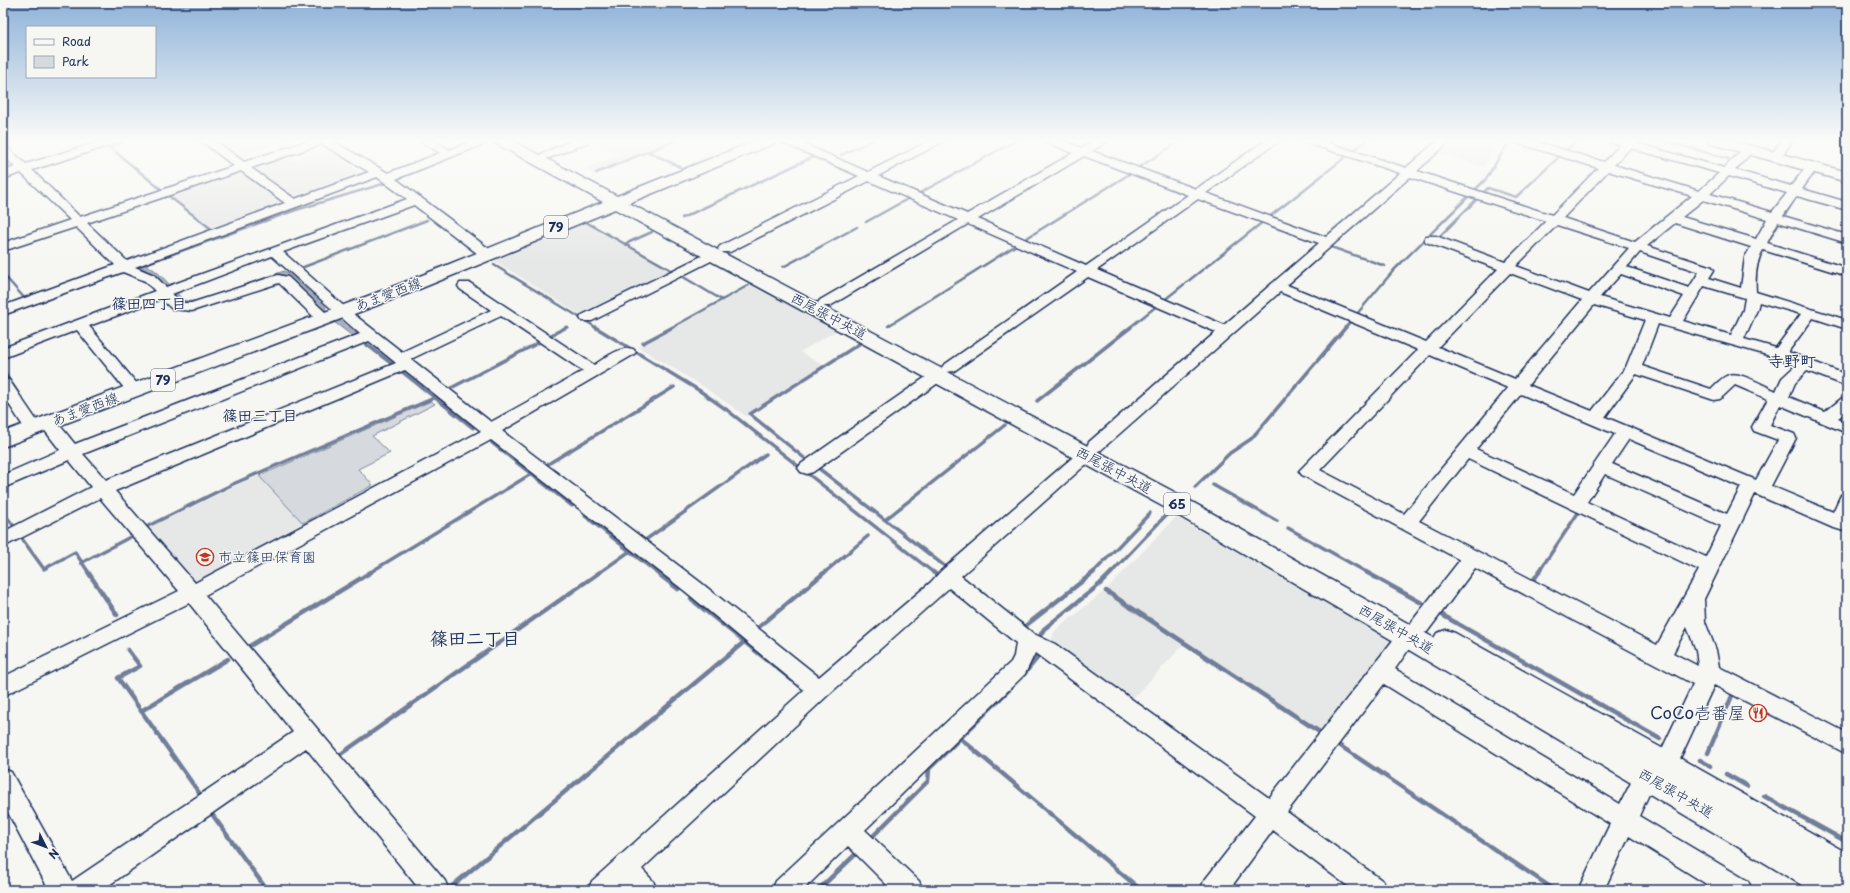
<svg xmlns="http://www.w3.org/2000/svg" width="1850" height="893" font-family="'Playpen Sans','Klee One',sans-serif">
  <rect width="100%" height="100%" fill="#f6f6f2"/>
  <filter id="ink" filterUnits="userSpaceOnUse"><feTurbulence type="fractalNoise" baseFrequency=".025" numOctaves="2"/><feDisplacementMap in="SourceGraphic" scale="8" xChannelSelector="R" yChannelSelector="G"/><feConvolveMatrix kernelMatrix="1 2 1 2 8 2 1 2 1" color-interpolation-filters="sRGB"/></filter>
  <g filter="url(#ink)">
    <path fill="#e6e7e7" d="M237,140H287L235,158L220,146Z
      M590,140H675L595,174L585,169L619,155Z
      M1449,140H1482L1497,144L1484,167L1435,152Z
      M325,149L367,176L296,202L250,167L282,155L291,161Z
      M238,169L288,204L216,231L167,193Z
      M584,222L624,244L674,272L584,317L492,259Z
      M752,285L837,330L800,352L824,366L746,416L704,387L638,347Z
      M259,476L303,523L192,584L144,530L235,486Z
      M1176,517L1396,643L1327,735L1186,642L1127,705L1049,647L1054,632L1108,588Z"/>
    <path fill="#d6d9dd" stroke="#78849e" d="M431,401L435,404L372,436L390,453L358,469L373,485L303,523L259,476Z"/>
    <path fill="#abb2c0" stroke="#717e99" d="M142,264C155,265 174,290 183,300C191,303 197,300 206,298L284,271L288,273L326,307L325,309L360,336L355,338L334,322L285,276L276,277L183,306L143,268L132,270L130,268Z"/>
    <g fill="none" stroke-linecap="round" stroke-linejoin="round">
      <path stroke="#717e99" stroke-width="2.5" d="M1663,140L1729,159
        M107,145L163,191
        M1166,150L1181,140
        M649,152L680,167
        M1352,152L1367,140
        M1564,152L1577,140
        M841,155L873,140
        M1136,169L1163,152
        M596,173L676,140
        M166,194L214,231
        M1482,194L1488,188L1516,197L1561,155
        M916,195L1017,140
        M682,218L815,156L817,157
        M1268,218L1348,155
        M1783,218L1793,202
        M586,222L625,244L652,232
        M866,222L911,197
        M1437,239L1480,196
        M1022,241L1131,173
        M1767,243L1780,221
        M625,244L673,271
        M1331,247L1385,266
        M142,265L296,210L386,183L389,185
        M494,265L597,328
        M783,267L857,227
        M301,268L427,220
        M3,274L26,300
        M680,275L722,300
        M1163,301L1264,221
        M3,315L126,271
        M888,326L1018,244
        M565,328L567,327
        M671,328L749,285
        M1129,328L1158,305
        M1345,328L1394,270L1486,179L1510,140"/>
      <path stroke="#717e99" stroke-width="3.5" d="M595,327L700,391L727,410L934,573
        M549,336L567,327
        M361,340L392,364
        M643,343L673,327
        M3,371L18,393
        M401,371L473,428
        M451,388L538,343
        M1037,401L1131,327
        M492,443L572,506
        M808,461L750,414L859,344
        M548,464L674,387
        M817,467L947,568
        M1213,485L1277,521
        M1195,487L1230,453L1251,439L1346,327
        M3,512L16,529
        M585,516L657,573
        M886,519L1005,425
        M146,527L233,484L434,398
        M1288,528L1368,573
        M20,536L44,569L75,552L89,573
        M644,541L766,454
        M81,563L130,537
        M369,573L531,474
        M599,573L630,551
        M824,573L868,536
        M1093,573L1150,513
        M1111,573L1168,513
        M1538,573L1580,510"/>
      <path stroke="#717e99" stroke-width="4.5" d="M88,572L117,615
        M656,572L678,589
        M933,572L938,576
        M1366,572L1429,607
        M1532,582L1539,572
        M1106,591L1324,735
        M691,599L792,680
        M1437,612L1660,739
        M1021,624L1024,627L1094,572
        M759,627L825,572
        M1041,634L1044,629L1100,584L1112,572
        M248,647L371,572
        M128,650L140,666L118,678L202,797
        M1023,675L1039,656
        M141,711L228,659
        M960,738L1141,890
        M1337,742L1336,743L1555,890
        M1708,753L1734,691
        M338,756L600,572
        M1700,760L1710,766
        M1726,774L1747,786
        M1764,796L1847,842
        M209,810L267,890
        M869,840L928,781L929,769L1009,690
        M451,887L744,642
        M818,890L859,851"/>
      <defs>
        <path id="minor" d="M105,140H123L121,142L32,170L80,217L234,166L200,140H214L244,162L310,140H331L388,173L440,153L419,140H433L450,150L474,140H491L489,142L396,179L488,248L490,251L488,254H478L414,205L283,252L347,309L402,352L491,310L460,289L458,286L460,283H470L594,365C605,358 620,346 633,349L636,352L633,355L502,431L700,582L819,677L931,582L941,571L1080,451L1086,449L1092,451L1095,455L1092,459L961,576L1034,634L1055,644L1269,798L1401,630L1408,628L1411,629L1410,626L1413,620L1460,560L1302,475L1299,471L1418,350L1280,292L1101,450L1095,452L1089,450L1087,446L1089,442L1216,332L1088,277L954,371L945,372L947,375L945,378L813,472L807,474L801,472L798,468L801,464L933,372L943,371L941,368L944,365L1077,272L968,224L830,306H820L818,303L820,300L958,220L869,181L730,252H720L718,249L720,246L859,176L781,142L779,140H795L868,172L931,140H946L878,176L967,214L1073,153L1046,142L1044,140H1061L1082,148L1095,140H1109L1092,151L1196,189L1266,140H1280L1206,193L1326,237L1400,173L1304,142L1302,140H1320L1406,168L1438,140H1451L1417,171L1552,215L1598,168L1514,142L1512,140H1531L1604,162L1620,145L1610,142L1608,140H1638L1636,143L1724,168L1744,148L1748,147L1754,150L1735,170L1791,186L1808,165H1816L1818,167L1802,189L1847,202V210L1797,196L1783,216L1847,235V243L1778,222L1767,243L1847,268V276L1763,250C1756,262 1755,278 1756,292L1847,320V329L1813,318L1788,352L1847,375V386L1807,371L1795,383L1789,397L1825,412L1841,399L1847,398V411L1838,418L1847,422V433L1780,405L1770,425L1794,434L1796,438L1771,486L1833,512L1841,495L1847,493V532L1831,527L1755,494L1704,599L1705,622L1716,650L1719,667L1847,733V754L1714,685L1670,780L1662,783L1655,781L1639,816L1748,881L1752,890H1716L1629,836L1604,890H1578L1610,824L1384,684L1287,812L1383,881L1387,890H1353L1273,830L1229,890H1200L1204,881L1255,816L1035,653L1025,674L865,830L919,881L923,890H892L848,846L803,890H772L776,881L1011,662L1014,656L1016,643L949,588L827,696L642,869L653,881L657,890H628L624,886L619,890H588L592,881L804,690L686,592L491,440L205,595L445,881L449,890H420L306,748L102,890H49L3,803V769L11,772L72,881L293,732L189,603L3,696V677L179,591L100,498L3,547V532L91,487L69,460L3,488V475L60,450L39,423L41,419C56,415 66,434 75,444L360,334L272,256L172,294L182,303H191L278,275L288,277L325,312L327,315L325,318H315L279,283L192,311L172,309L161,299L89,326L138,385L136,388L130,390L124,388L77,330L3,358V348L155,291L145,281L123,272L3,315V306L115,265L76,227L3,251V243L70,220L21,173L3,179V171L15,167L3,155V146L7,147L26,164ZM322,144L369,172L295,199L251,168ZM1630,148L1719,173L1699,191L1614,165ZM1084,156L1188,195L1086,266L978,219ZM241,171L285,203L127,261L87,223ZM1608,171L1692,196L1635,242L1563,218ZM1729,176L1787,193L1772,212L1710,194ZM377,177L407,199L166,287L154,275L135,267ZM1410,177L1546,221L1505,262L1436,236H1426L1424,239L1426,242L1498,269L1426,342L1287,285ZM1198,199L1319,243L1224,325L1097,270ZM1703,200L1767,219L1756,239L1682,217ZM1675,223L1751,247L1745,257L1741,288L1709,278L1714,270L1712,267L1647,246ZM1557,225L1629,248L1589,293L1516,266ZM1640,252L1699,272L1689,288L1627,267ZM1510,273L1582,300L1515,379L1438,347ZM1621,274L1684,296L1670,318L1600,297ZM1704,286L1745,298L1743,310L1731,335L1683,321ZM1759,302L1801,314L1776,348L1744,339L1757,310ZM1594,305L1645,320L1626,367L1592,411L1528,385ZM501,316L583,371L491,422L411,359ZM1658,324L1774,357L1795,366L1782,378L1776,391C1765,386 1739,371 1729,375C1722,377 1716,384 1711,389L1642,366ZM369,341L396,363L106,480L83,454ZM1430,355L1508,388L1404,514L1320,470ZM405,370L481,431L195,583L115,491ZM1636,374L1714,400L1720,399L1735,385L1768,399L1752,427L1754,431L1778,440L1756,480L1605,417ZM1521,394L1615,434L1574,494L1476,449ZM1629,439L1741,487L1727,514L1612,464ZM1468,459L1699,570L1657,645L1419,521ZM1605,474L1721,526L1706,557L1589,503L1587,502ZM1475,568L1693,684L1653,768L1646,765L1638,769L1620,804L1395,669L1418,636L1417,633L1420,634L1427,632ZM1687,627L1696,650L1698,666L1673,653Z
          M574,140H590L588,142L549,158L545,159L539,156L541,154Z
          M1781,140H1793L1780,159H1772L1770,157Z
          M714,250L719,251L721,254L719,257L592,321H582L580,318L582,315Z
          M3,378L9,380L35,418L37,422L35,426L29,427L23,426L3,395Z"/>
        <path id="major" d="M493,140H511L617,196L757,140H777L775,143L629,203L1178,494L1434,638L1437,633L1446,630L1455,633L1676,756L1847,853V890H1810L1399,644L1162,506L615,209L412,292L3,447V432L400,284L603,202L495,143Z
          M1707,140H1731L1847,172V182L1709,143Z"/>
      </defs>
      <use href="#minor" stroke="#1b2f5e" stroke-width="3"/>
      <use href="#major" stroke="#1b2f5e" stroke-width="3"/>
      <use href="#minor" fill="#f6f6f2" fill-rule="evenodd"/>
      <use href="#major" fill="#f6f6f2" fill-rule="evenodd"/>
    </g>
  </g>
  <linearGradient id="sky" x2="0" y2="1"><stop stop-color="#8fb3d8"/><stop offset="0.53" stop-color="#fbfbf9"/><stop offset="1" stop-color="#fbfbf9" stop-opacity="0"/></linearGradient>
  <rect width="1850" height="265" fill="url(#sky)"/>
  <defs>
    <symbol id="school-ring" viewBox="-11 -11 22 22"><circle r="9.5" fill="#f6f6f2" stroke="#c8321e" stroke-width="1.5"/><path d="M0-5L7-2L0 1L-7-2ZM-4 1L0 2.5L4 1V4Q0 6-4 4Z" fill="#c8321e"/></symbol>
    <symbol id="restaurant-ring" viewBox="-11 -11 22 22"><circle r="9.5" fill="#f6f6f2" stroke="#c8321e" stroke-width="1.5"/><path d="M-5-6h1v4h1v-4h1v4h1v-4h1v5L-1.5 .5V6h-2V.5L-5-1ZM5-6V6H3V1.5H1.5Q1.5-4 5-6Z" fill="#c8321e"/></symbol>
  </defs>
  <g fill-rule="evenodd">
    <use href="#school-ring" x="195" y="547" width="20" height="20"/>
    <use href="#restaurant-ring" x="1748" y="703" width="20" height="20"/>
  </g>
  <g text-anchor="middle" stroke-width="3" stroke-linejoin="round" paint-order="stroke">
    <g fill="#f6f6f2" stroke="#5d6b8a" stroke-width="1">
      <rect x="544" y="216" width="24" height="22" rx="3"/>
      <rect x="151" y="369" width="24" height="22" rx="3"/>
      <rect x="1164" y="493" width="26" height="22" rx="3"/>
    </g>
    <g font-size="13" font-weight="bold" fill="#1b2f5e">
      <text x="556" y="232">79</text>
      <text x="163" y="385">79</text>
      <text x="1177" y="509">65</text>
    </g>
    <g font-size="14" fill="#1b2f5e" stroke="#f6f6f2">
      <text transform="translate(388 294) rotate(-21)" y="5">あま愛西線</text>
      <text transform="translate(829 316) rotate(28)" y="5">西尾張中央道</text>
      <text transform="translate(85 409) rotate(-21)" y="5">あま愛西線</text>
      <text transform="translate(1114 470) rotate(28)" y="5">西尾張中央道</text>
      <text transform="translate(1396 629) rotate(30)" y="5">西尾張中央道</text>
      <text transform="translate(1676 793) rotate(30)" y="5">西尾張中央道</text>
    </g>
    <g font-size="14" fill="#1b2f5e" stroke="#f6f6f2" text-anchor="start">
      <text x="218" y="562">市立篠田保育園</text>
    </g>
    <g font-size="15" font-weight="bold" fill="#1b2f5e" stroke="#f6f6f2">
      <text x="149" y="309">篠田四丁目</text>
      <text x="260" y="421">篠田三丁目</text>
    </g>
    <g font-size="16" font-weight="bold" fill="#1b2f5e" stroke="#f6f6f2">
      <text x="1792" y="367">寺野町</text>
    </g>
    <g font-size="17" fill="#1b2f5e" stroke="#f6f6f2" text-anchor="end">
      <text x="1745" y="719">CoCo壱番屋</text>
    </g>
    <g font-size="18" font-weight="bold" fill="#1b2f5e" stroke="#f6f6f2">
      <text x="475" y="645">篠田二丁目</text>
    </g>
  </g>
  <rect width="1850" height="893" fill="none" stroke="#f6f6f2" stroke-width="16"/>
  <rect x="8" y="8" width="1834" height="877" fill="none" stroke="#1b2f5e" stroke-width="1.5" filter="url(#ink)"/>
  <rect x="26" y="26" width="130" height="52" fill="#f6f6f2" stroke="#9ea6b7"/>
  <rect x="34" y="39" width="20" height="6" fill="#f6f6f2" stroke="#9ea6b7"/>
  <text x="62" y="46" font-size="12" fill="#1b2f5e">Road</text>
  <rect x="34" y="56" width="20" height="12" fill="#d6d9dd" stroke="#9ea6b7"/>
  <text x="62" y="66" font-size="12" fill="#1b2f5e">Park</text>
  <g transform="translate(46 847) rotate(132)" stroke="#f6f6f2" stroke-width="3" paint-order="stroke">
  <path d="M0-3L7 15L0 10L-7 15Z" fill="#1b2f5e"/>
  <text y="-6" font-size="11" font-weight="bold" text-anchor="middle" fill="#1b2f5e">N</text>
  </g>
</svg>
